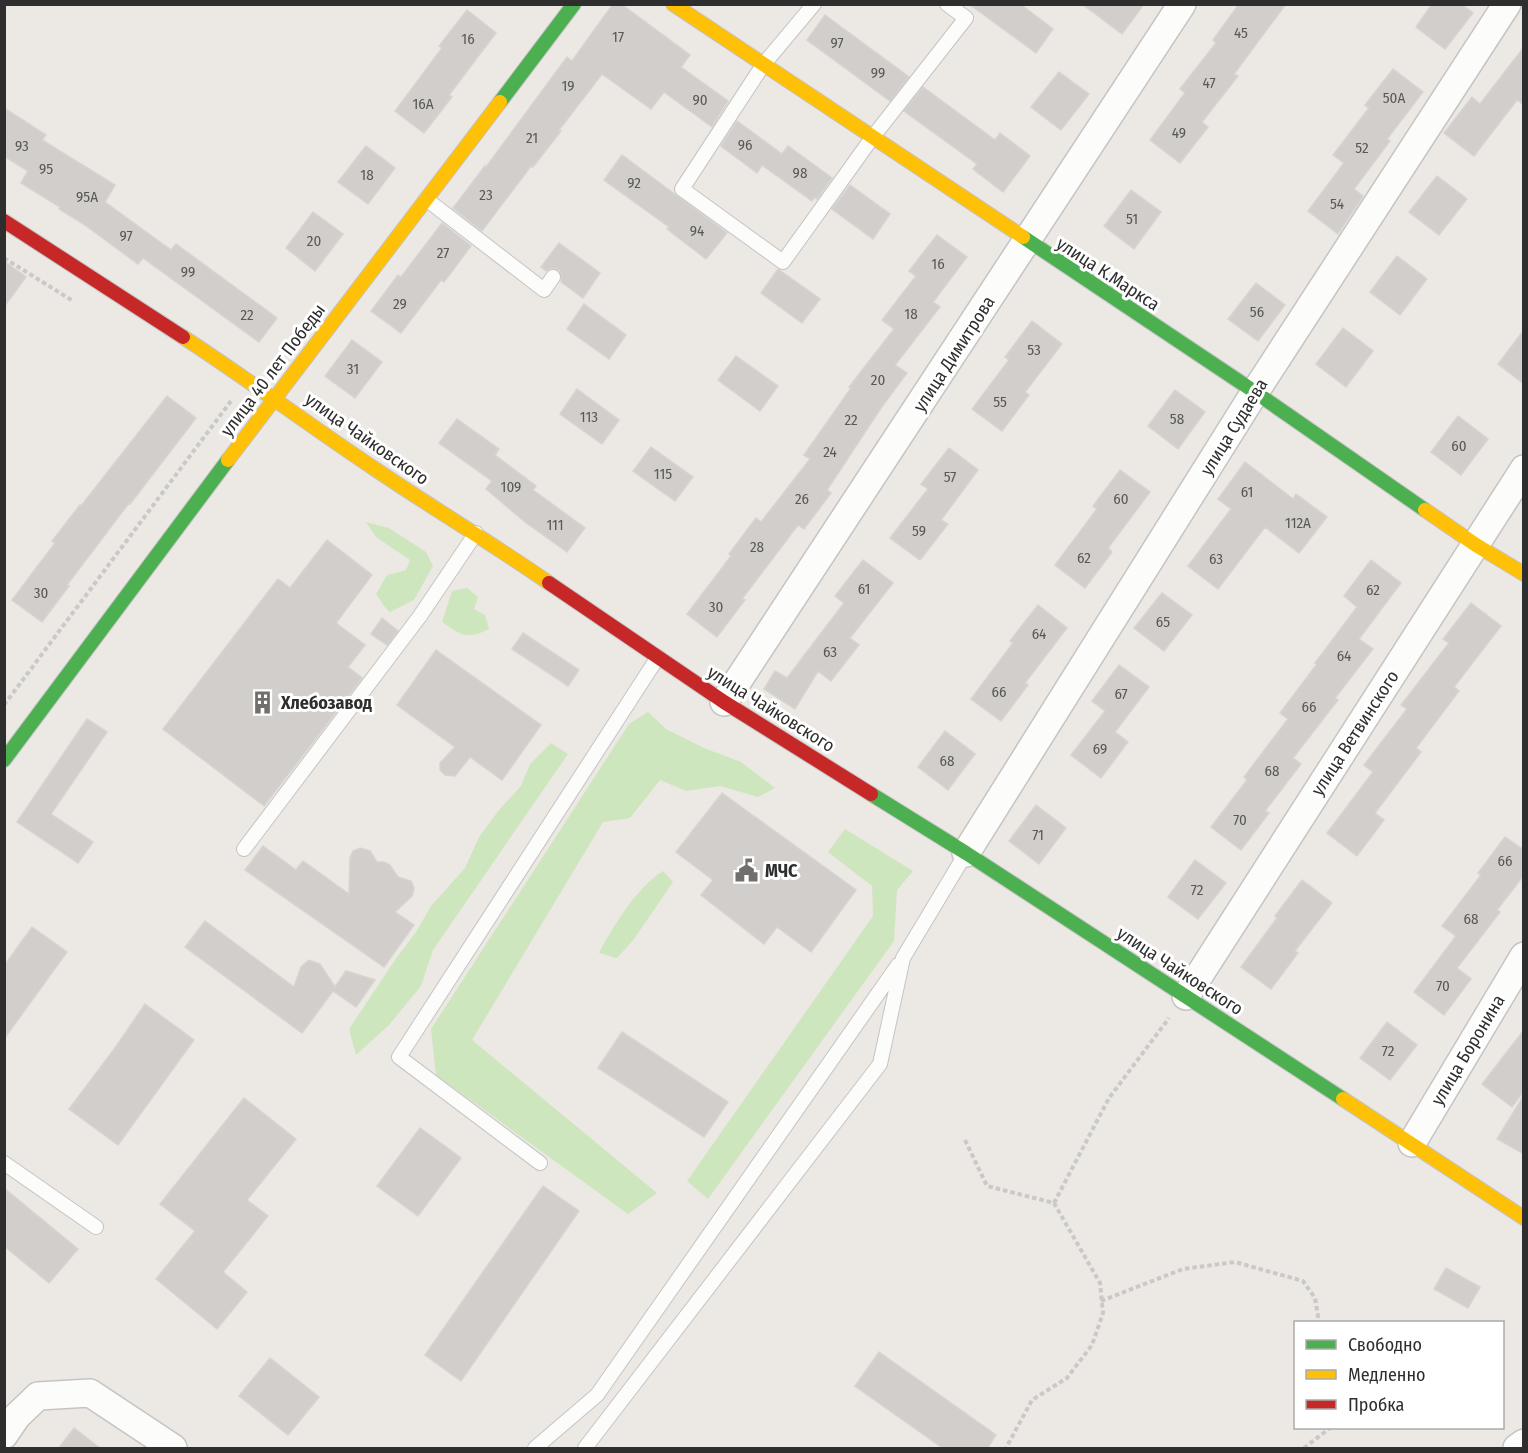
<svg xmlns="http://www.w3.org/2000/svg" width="1528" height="1453" font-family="'Fira Sans Condensed',sans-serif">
  <rect width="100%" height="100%" fill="#ece8e4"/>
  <path fill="#cee6be" d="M366,522L389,528L426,552L433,566L414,600L390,612L384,606L376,594L387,575L406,570L410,560L376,537Z
    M467,588L478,597L474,609L485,615L489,629C467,640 461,635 442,622L452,591Z
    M648,712L666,729L704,748L741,762L775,788L758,797L720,786L686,791L660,780L630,818L603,822L472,1040L657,1193L628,1214L436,1075L431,1029L629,724Z
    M551,743L568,754L433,950L421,986L389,1025L356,1055L349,1029L395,960L416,932L431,906L465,868L479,837L499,810L521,786L530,764Z
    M845,829L913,871L897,890L894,941L708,1199L687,1181L873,916L872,886L828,852Z
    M663,871L673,882L634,939L617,958L599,953C613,926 638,886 663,871Z"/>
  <path fill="#d1cecb" stroke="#d7d4d0" stroke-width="1.5" d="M613,4H621L690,55L681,67L728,101L712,127L664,92L651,109L602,74L559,130L561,131L533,167L531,166L482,231L453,208L485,166L486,167L567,57L572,61Z
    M969,4H1020L1053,29L1036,53Z
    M1082,4H1144L1122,34Z
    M1239,4H1286L1234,74L1238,76L1202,122L1208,127L1180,163L1150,140L1185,93L1180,89L1216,43L1213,40Z
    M1432,4H1461L1473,13L1445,49L1416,27Z
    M467,10L496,33L449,95L452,97L424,133L395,111L442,48L439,46Z
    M825,15L909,77L890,101L807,40Z
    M1524,47V105L1517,100L1474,156L1444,133L1472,97L1480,104Z
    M1393,69L1423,92L1387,139L1390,141L1354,189L1363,196L1338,234L1308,211L1344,163L1333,155L1369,108L1365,105Z
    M1059,72L1089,94L1061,130L1031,107Z
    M923,87L995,140L1000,133L1030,156L1003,192L973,169L977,164L904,111Z
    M4,108L46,135L42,140L115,185L105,202L171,250L176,244L277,318L259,342L143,258L138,264L82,223L59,209L60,207L21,183L28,171L4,156Z
    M737,121L782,154L788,146L832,178L817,199L815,197L812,201L762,165L757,173L721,146Z
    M366,146L395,168L368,204L338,182Z
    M622,155L727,233L706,259L667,229L669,227L604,180Z
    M1437,176L1467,199L1439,235L1409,212Z
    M850,185L890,214L873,239L832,209Z
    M1131,190L1161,212L1134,249L1104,226Z
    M313,212L343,234L315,271L286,248Z
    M442,223L471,246L444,282L441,280L401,333L371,311L398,275L401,277Z
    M937,235L967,257L933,302L940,307L895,365L907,373L881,408L827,490L831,493L804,529L798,525L742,599L745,600L717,637L687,614L731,556L729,554L756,518L761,522L810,459L804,455L851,388L849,387L894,329L882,320L916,276L909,271Z
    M559,243L600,273L583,298L561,282L562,277L559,270L553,268L546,271L541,267Z
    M1397,256L1427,279L1400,315L1370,292Z
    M4,261L26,277L4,307Z
    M778,269L820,299L802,323L761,293Z
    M1256,283L1285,305L1258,341L1228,319Z
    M584,304L626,335L609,359L567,329Z
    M1032,321L1062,344L1025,392L1029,395L1002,431L972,409L1009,360L1005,357Z
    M1343,328L1373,351L1346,387L1316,364Z
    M1524,330V384L1498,364Z
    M352,340L382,362L355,398L325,376Z
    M736,356L778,386L760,411L718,380Z
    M577,389L619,420L602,444L560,414Z
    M1175,390L1205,412L1178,449L1148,426Z
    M167,396L196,418L130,504L129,503L67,585L69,586L42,622L12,600L55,543L52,541L80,505L81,506Z
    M1458,416L1488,439L1461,475L1431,452Z
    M457,419L499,449L495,455L536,486L533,490L585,528L567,552L525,522L486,489L492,481L439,443Z
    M651,447L693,477L675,501L633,471Z
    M949,448L978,470L941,520L948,524L920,560L890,538L928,489L921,484Z
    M1245,462L1293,499L1296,494L1327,517L1299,553L1265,527L1218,589L1188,566L1231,509L1218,499Z
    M1120,470L1150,492L1108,548L1112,552L1085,588L1055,565L1097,509L1093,506Z
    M327,540L372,575L336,623L365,645L348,667L362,678L264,806L163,729L278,579L290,588Z
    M863,560L893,583L850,638L859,645L831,681L818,671L795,709L764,689L775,671L787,678L844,603L835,596Z
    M1371,560L1401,583L1359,639L1373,649L1335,698L1338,700L1293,758L1301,764L1265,811L1269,813L1241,850L1211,827L1247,780L1244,777L1288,719L1280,713L1317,664L1315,663L1357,607L1344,596Z
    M1162,593L1192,615L1164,651L1134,628Z
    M1471,603L1501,626L1454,687L1459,691L1416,748L1421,752L1375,813L1384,820L1357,856L1327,833L1373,772L1364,765L1407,709L1401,705L1449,643L1443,639Z
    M1038,605L1067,628L1025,683L1028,685L1001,721L971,699L1013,643L1010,641Z
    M382,618L398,631L387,645L371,634Z
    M523,633L579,670L568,686L512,649Z
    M436,650L541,725L502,780L470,757L455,776L445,775L440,770V763L455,747L397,705Z
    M1119,665L1149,687L1115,732L1128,742L1101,778L1071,755L1105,711L1092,701Z
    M87,719L107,732L51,814L93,842L78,863L17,822Z
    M945,731L975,754L948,790L918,767Z
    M722,793L856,890L811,952L777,927L764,944L701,895L713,880L676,852Z
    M1036,805L1066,828L1039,864L1009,841Z
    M1505,837L1524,850V875L1497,910L1500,912L1457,968L1471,979L1444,1015L1414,992L1456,936L1442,926L1481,875L1478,873Z
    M263,846L296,870L303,861L349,894L350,858L353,851L360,848L370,851L377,862H384L390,865L398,877L411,881L414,888L412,896L395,912L414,925L384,967L245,870Z
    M1195,860L1226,883L1198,919L1168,897Z
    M1302,880L1332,903L1295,951L1298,953L1271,989L1241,967L1277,918L1275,916Z
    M205,921L294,987L301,967L309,960L320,964L335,987L346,971L375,980L356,1007L333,991L302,1033L185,947Z
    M32,927L67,952L4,1039V966Z
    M145,1004L194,1040L118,1145L69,1109L115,1048Z
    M1387,1022L1417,1045L1390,1080L1360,1058Z
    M1524,1030V1091L1512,1107L1482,1084Z
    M622,1032L728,1102L704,1137L598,1068Z
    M1524,1095V1154L1497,1139Z
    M244,1098L296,1139L247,1200L268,1216L223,1272L247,1292L217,1329L156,1279L195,1231L160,1204Z
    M420,1128L461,1158L418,1216L377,1186Z
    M543,1186L579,1211L461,1381L425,1355Z
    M4,1188L78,1249L49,1283L4,1246Z
    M1446,1268L1480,1287L1468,1308L1434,1289Z
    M879,1352L996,1435L987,1449H944L855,1386Z
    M270,1358L319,1397L288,1435L239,1396Z
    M74,1428L101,1449H58Z"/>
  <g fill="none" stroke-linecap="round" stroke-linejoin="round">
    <defs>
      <path id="lane" d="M814,4L763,65L682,189L783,262L872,138L966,18L947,4
        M426,199L544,290L553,277
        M244,849L420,616L476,533
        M4,1163L96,1227
        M540,1163L399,1057L658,657
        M535,1448L597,1395L898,965
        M585,1448L880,1064L903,958L966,853"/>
      <path id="street" d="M724,702L1182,4
        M966,853L1255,392L1507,4
        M1186,996L1524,469
        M1412,1143L1524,956
        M4,1435L17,1416L38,1396L90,1393L173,1448
        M1517,1448L1524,1443"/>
      <path id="fast" d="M500,102L574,4
        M1023,237L1255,392L1425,510
        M4,760L228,460
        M871,794L966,853L1343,1099"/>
      <path id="slow" d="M673,4L1023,237
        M183,337C249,380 312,427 378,471C434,509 493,544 549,583
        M228,460L500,102
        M1425,510L1476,545L1524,574
        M1343,1099L1524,1218"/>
      <path id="jam" d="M4,221L183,337
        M549,583L724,702L871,794"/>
    </defs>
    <use href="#lane" stroke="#c5c4c5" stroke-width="16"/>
    <use href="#street" stroke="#c5c4c5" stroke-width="30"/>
    <use href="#fast" stroke="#c5c4c5" stroke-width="16"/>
    <use href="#slow" stroke="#c5c4c5" stroke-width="16"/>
    <use href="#jam" stroke="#c5c4c5" stroke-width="16"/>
    <path stroke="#c9c9c8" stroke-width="4" stroke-dasharray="4.5 3" stroke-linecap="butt" d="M4,258L73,301
      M4,705L231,401
      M965,1140L987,1186L1054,1203L1100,1283L1103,1313L1092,1345L1067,1378L1032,1400L1006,1448
      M1054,1203L1109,1098L1169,1018
      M1101,1301L1183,1269L1235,1262L1303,1281L1315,1298L1318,1316L1317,1322
      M1304,1448L1330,1428"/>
    <use href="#lane" stroke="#fcfcfb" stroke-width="14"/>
    <use href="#street" stroke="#fcfcfb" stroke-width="27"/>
    <use href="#fast" stroke="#4caf50" stroke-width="14"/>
    <use href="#slow" stroke="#ffc107" stroke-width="14"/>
    <use href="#jam" stroke="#c62828" stroke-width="14"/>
  </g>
  <defs>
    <symbol id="building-bare" viewBox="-9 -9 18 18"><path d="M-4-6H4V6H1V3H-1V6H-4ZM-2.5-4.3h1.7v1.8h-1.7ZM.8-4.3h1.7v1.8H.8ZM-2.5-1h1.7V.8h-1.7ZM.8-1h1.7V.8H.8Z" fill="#706f6e" stroke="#fff" stroke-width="2.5" paint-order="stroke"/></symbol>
    <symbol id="civic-bare" viewBox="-9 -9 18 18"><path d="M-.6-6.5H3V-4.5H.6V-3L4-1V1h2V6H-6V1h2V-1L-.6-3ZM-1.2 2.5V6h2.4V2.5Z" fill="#706f6e" stroke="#fff" stroke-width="2.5" paint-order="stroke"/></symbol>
  </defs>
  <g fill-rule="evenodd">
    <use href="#building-bare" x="246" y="686" width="33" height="33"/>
    <use href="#civic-bare" x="730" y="854" width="33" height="33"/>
  </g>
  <g text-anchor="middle" stroke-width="6" stroke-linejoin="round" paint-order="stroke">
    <g font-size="15" fill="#585857">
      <text x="1241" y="38">45</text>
      <text x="618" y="42">17</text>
      <text x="468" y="44">16</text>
      <text x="837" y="48">97</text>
      <text x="878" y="78">99</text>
      <text x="1209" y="88">47</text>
      <text x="568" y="91">19</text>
      <text x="1394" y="103">50А</text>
      <text x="700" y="105">90</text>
      <text x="423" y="109">16А</text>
      <text x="1179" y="138">49</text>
      <text x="532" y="143">21</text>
      <text x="745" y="150">96</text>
      <text x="22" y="151">93</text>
      <text x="1362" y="153">52</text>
      <text x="46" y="174">95</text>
      <text x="800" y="178">98</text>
      <text x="367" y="180">18</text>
      <text x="634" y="188">92</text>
      <text x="486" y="200">23</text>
      <text x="87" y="202">95А</text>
      <text x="1337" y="209">54</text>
      <text x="1132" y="224">51</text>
      <text x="697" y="236">94</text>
      <text x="126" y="241">97</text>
      <text x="314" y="246">20</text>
      <text x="443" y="258">27</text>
      <text x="938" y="269">16</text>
      <text x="188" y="277">99</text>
      <text x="400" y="309">29</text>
      <text x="1257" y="317">56</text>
      <text x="911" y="319">18</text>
      <text x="247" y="320">22</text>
      <text x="1034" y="355">53</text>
      <text x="353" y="374">31</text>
      <text x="878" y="385">20</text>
      <text x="1000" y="407">55</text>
      <text x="589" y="422">113</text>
      <text x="1177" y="424">58</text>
      <text x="851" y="425">22</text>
      <text x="1459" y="451">60</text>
      <text x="830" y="457">24</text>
      <text x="663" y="479">115</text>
      <text x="950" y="482">57</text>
      <text x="511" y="492">109</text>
      <text x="1247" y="497">61</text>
      <text x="802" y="504">26</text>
      <text x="1121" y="504">60</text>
      <text x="1298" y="528">112А</text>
      <text x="555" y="530">111</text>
      <text x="919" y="536">59</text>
      <text x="757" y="552">28</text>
      <text x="1084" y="563">62</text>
      <text x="1216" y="564">63</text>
      <text x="864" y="594">61</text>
      <text x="1373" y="595">62</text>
      <text x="41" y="598">30</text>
      <text x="716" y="612">30</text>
      <text x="1163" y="627">65</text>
      <text x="1039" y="639">64</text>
      <text x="830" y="657">63</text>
      <text x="1344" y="661">64</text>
      <text x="999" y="697">66</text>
      <text x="1121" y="699">67</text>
      <text x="1309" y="712">66</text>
      <text x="1100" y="754">69</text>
      <text x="947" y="766">68</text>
      <text x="1272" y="776">68</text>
      <text x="1240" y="825">70</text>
      <text x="1038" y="840">71</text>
      <text x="1505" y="866">66</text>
      <text x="1197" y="895">72</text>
      <text x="1471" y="924">68</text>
      <text x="1443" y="991">70</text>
      <text x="1388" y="1056">72</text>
    </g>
    <g font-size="18" fill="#2e2e2e" stroke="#fff">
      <text transform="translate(1108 274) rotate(33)" y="6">улица К.Маркса</text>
      <text transform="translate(954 354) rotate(-57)" y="6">улица Димитрова</text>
      <text transform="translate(273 370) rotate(-53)" y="6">улица 40 лет Победы</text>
      <text transform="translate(1234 427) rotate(-58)" y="6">улица Судаева</text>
      <text transform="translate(367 439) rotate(35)" y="6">улица Чайковского</text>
      <text transform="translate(771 709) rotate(32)" y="6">улица Чайковского</text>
      <text transform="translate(1355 733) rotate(-57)" y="6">улица Ветвинского</text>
      <text transform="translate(1180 971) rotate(33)" y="6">улица Чайковского</text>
      <text transform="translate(1468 1050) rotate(-59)" y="6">улица Боронина</text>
    </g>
    <g font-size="18" font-weight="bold" fill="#2e2e2e" stroke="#fff" text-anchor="start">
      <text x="281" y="709">Хлебозавод</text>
      <text x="765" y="877">МЧС</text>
    </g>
  </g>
  <rect width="1528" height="1453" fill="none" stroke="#2e2e2e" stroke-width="12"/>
  <rect x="1294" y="1321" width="210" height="108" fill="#ffffff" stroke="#ababab" stroke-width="1.5"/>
  <rect x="1306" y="1340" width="30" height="9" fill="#4caf50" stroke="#ababab" stroke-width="1.5"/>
  <text x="1348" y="1351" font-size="18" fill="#2e2e2e">Свободно</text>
  <rect x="1306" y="1370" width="30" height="9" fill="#ffc107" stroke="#ababab" stroke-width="1.5"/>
  <text x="1348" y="1381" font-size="18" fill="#2e2e2e">Медленно</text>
  <rect x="1306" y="1400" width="30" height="9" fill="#c62828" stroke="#ababab" stroke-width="1.5"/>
  <text x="1348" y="1411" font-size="18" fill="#2e2e2e">Пробка</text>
</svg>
